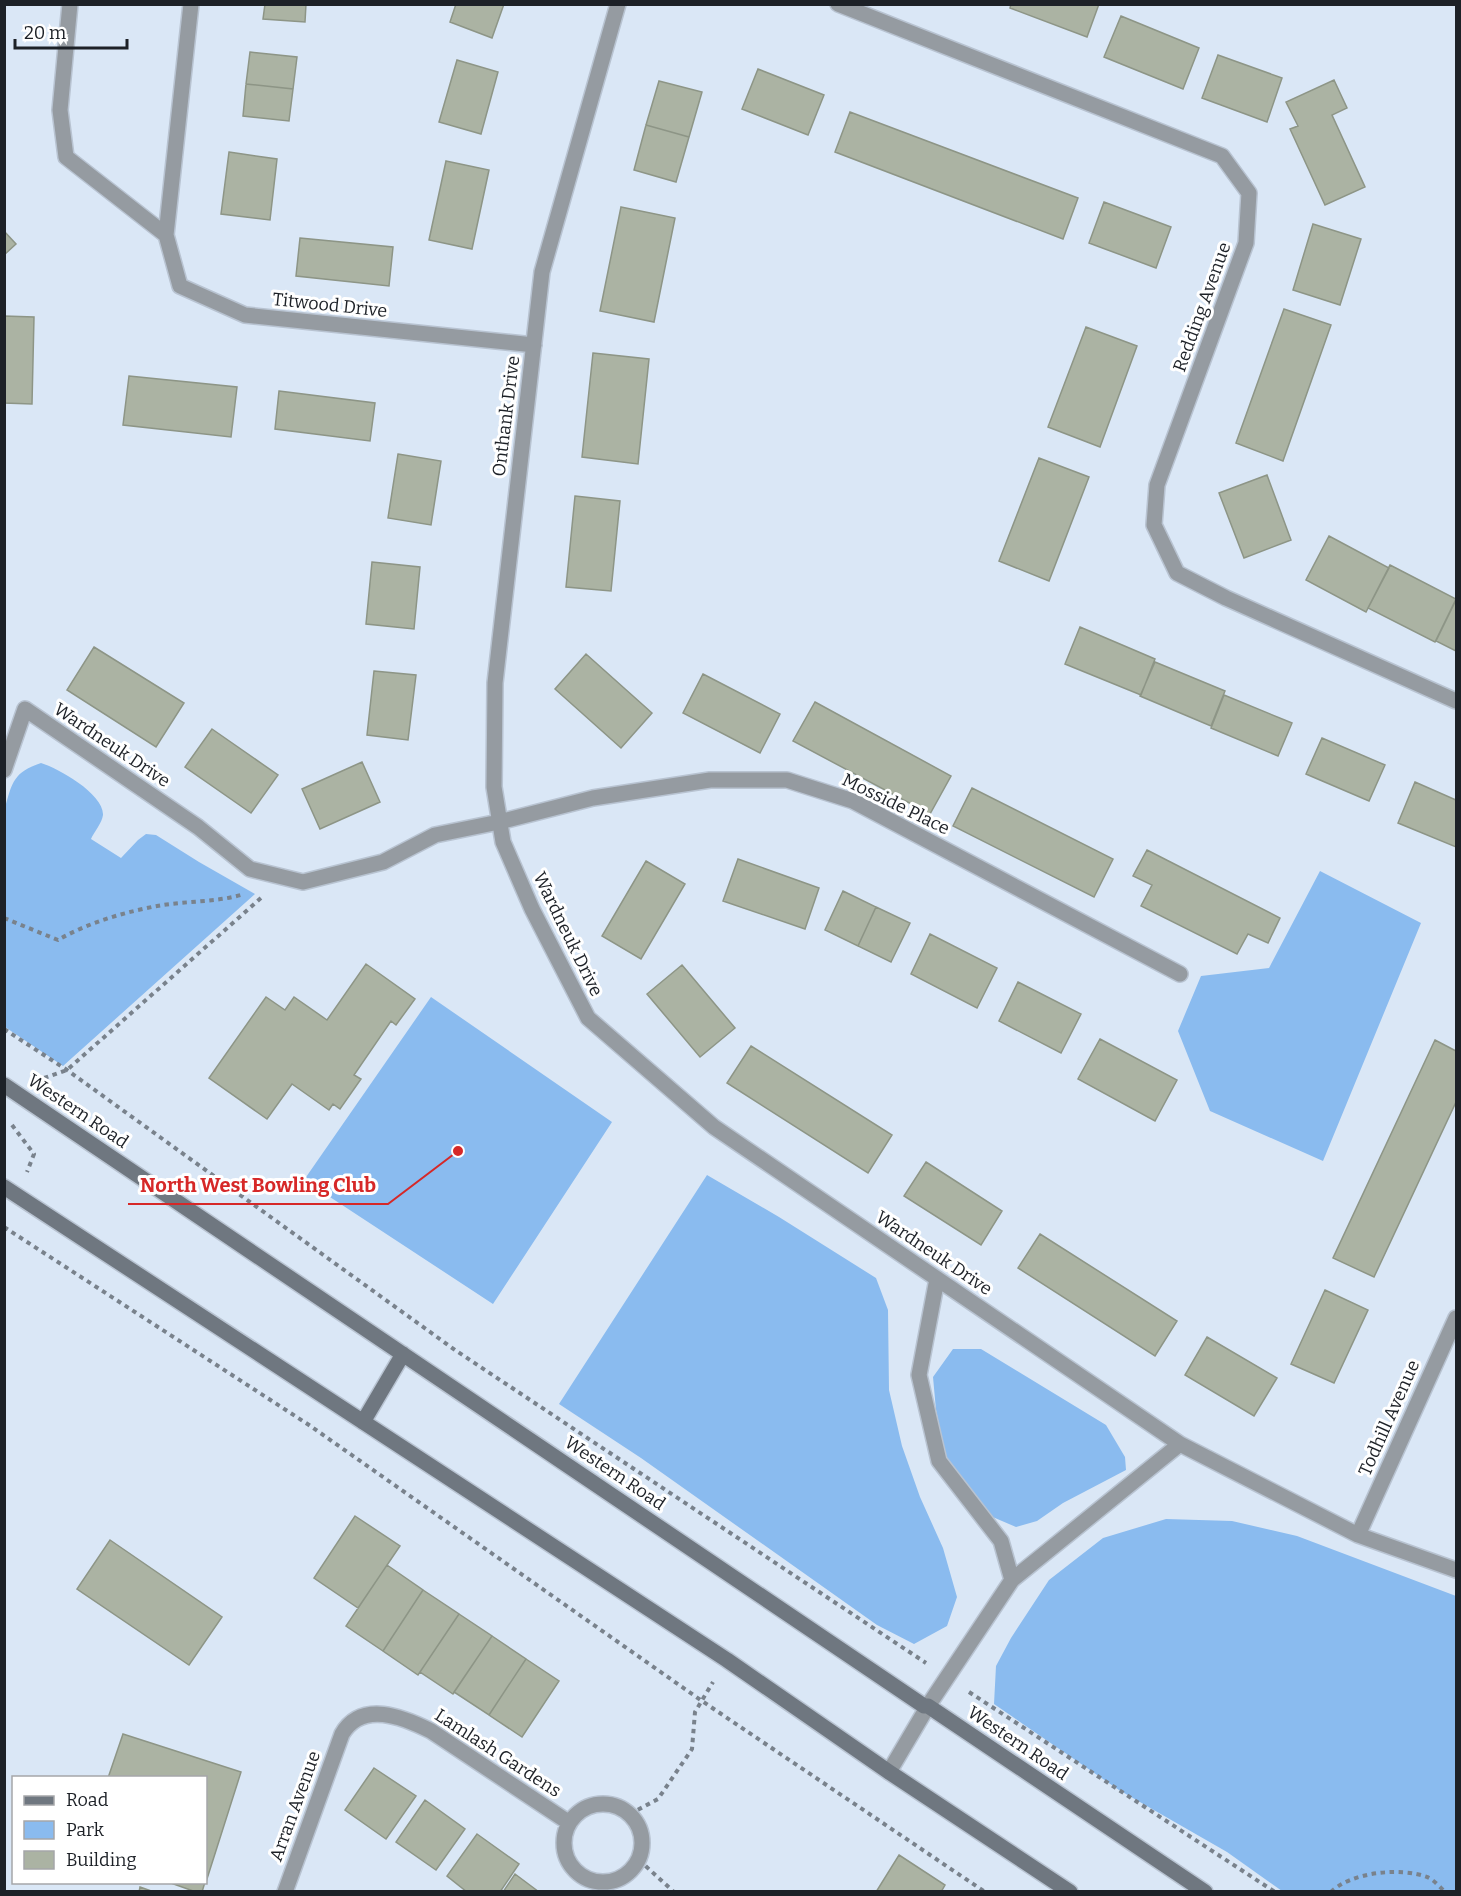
<svg xmlns="http://www.w3.org/2000/svg" width="1461" height="1896" font-family="Bitter,serif">
  <rect width="100%" height="100%" fill="#dae7f6"/>
  <path fill="#8abbef" d="M41,763C58,768 104,794 103,815C102,823 94,832 91,839L121,858L138,840L146,834L156,835L199,862L255,894L63,1066L5,1027V808C12,782 14,772 41,763Z
    M1320,871L1421,923L1323,1161L1210,1111L1178,1031L1201,976L1269,968Z
    M431,997L612,1122L493,1304L304,1180Z
    M707,1175L779,1217L876,1278L888,1310L889,1390L902,1446L920,1497L943,1548L957,1597L947,1626L914,1644L877,1625L641,1458L559,1404Z
    M953,1349H981L1106,1425L1125,1457L1126,1470L1063,1503L1037,1521L1016,1527L988,1515L946,1458L936,1410L933,1377Z
    M1166,1519L1232,1521L1297,1536L1456,1596V1891H1282L1227,1852L1119,1790L994,1704L996,1666L1011,1638L1049,1580L1103,1538Z"/>
  <path fill="#abb3a3" stroke="#8d9586" stroke-width="1.5" d="M265,4H306L305,22L263,19Z
    M456,4H504L492,38L450,22Z
    M1011,4H1099L1087,37L1010,8Z
    M1121,16L1199,48L1183,89L1104,57Z
    M250,52L297,57L293,89L246,84Z
    M1218,55L1282,78L1267,122L1202,98Z
    M457,60L498,72L481,134L439,122Z
    M758,69L824,95L808,135L742,109Z
    M1334,80L1347,108L1332,115L1365,187L1325,205L1290,129L1298,126L1286,102Z
    M659,81L702,92L689,137L646,125Z
    M246,84L293,89L289,121L243,116Z
    M850,112L1078,198L1063,239L835,152Z
    M646,125L689,137L676,182L634,170Z
    M229,152L277,159L270,220L221,214Z
    M446,161L489,170L472,249L429,240Z
    M1104,202L1171,227L1156,268L1089,243Z
    M621,207L675,218L654,322L600,311Z
    M1313,224L1361,239L1340,305L1293,290Z
    M4,231L16,244L4,255Z
    M300,238L393,247L389,286L296,276Z
    M1284,309L1331,325L1283,461L1236,443Z
    M4,316L34,317L32,404L4,403Z
    M1086,327L1137,346L1100,447L1048,427Z
    M593,353L649,359L638,464L582,457Z
    M129,376L237,387L231,437L123,425Z
    M279,391L375,403L370,441L275,429Z
    M398,454L441,461L431,525L388,518Z
    M1039,458L1089,477L1049,581L999,561Z
    M1267,475L1291,540L1244,558L1219,493Z
    M575,496L620,501L611,591L566,587Z
    M1329,536L1389,568L1366,612L1306,580Z
    M372,562L420,567L414,629L366,624Z
    M1390,565L1456,599L1435,642L1368,608Z
    M1456,600V651L1436,641Z
    M1080,627L1155,659L1141,695L1065,664Z
    M94,647L184,703L156,747L67,690Z
    M586,654L652,713L621,748L555,689Z
    M1155,662L1225,691L1211,726L1140,696Z
    M374,671L416,675L408,740L367,735Z
    M703,674L780,714L760,753L683,713Z
    M1224,695L1292,723L1278,756L1211,728Z
    M815,702L951,776L930,814L793,741Z
    M212,729L278,775L251,813L185,767Z
    M1322,738L1385,765L1369,801L1306,774Z
    M362,762L380,802L320,829L302,789Z
    M1415,782L1456,800V847L1398,823Z
    M972,788L1113,859L1094,897L953,826Z
    M1147,850L1280,918L1268,943L1248,934L1237,954L1141,906L1152,885L1133,876Z
    M738,859L819,888L805,929L723,901Z
    M646,861L685,884L641,959L602,936Z
    M843,891L876,907L858,946L825,930Z
    M876,907L910,923L891,962L858,946Z
    M930,934L997,968L977,1008L911,974Z
    M366,964L415,999L396,1025L391,1021L354,1075L361,1079L340,1109L333,1104L329,1110L292,1084L267,1119L209,1078L266,997L285,1010L294,997L327,1020Z
    M682,965L735,1028L700,1057L647,994Z
    M1018,982L1081,1014L1061,1053L999,1021Z
    M1100,1039L1177,1080L1155,1121L1078,1079Z
    M1435,1040L1456,1051V1102L1374,1277L1333,1258Z
    M751,1046L892,1135L868,1173L727,1083Z
    M926,1162L1002,1211L981,1245L904,1196Z
    M1040,1234L1177,1321L1155,1356L1018,1268Z
    M1325,1290L1368,1310L1334,1383L1291,1364Z
    M1207,1337L1277,1378L1254,1416L1185,1375Z
    M355,1516L400,1546L358,1608L314,1578Z
    M110,1540L222,1617L189,1665L77,1589Z
    M387,1565L423,1590L383,1651L346,1626Z
    M423,1590L459,1614L418,1675L383,1651Z
    M459,1614L492,1636L453,1694L420,1672Z
    M492,1636L526,1659L489,1715L454,1692Z
    M526,1659L559,1681L522,1737L489,1715Z
    M123,1734L241,1772L206,1882V1778H108Z
    M374,1768L416,1796L386,1839L345,1810Z
    M425,1800L465,1829L436,1870L396,1842Z
    M477,1834L519,1864L500,1892H467L447,1876Z
    M899,1855L945,1885L941,1892H876Z
    M515,1874L539,1892H503Z
    M168,1882H205L202,1892H196Z
    M140,1887L154,1892H139Z"/>
  <g fill="none" stroke-linecap="round" stroke-linejoin="round">
    <defs>
      <path id="minor" d="M70,4L60,110L66,157L166,235
        M191,4L166,235L180,286L245,315L534,345
        M618,4L542,272L495,683L494,787L503,842L532,909L588,1018L714,1127L1180,1444L1358,1535L1456,1570
        M838,4L1222,156L1249,193L1246,243L1157,485L1154,525L1177,573L1226,598L1456,701
        M4,770L25,709L198,827L250,869L303,882L383,862L435,835L499,822L593,798L710,780H787L853,801L1180,974
        M937,1279L919,1375L939,1461L1001,1541L1012,1580
        M1358,1535L1456,1318
        M889,1772L928,1706L1012,1580L1180,1444
        M564 1843a39 39 0 1 1 78 0a39 39 0 1 1-78 0Z
        M285,1892L342,1734C362,1700 403,1717 431,1731L568,1822"/>
      <path id="secondary" d="M4,1085L924,1706H928L1205,1892
        M4,1187L727,1660L889,1772L1070,1892
        M363,1422L403,1354"/>
    </defs>
    <use href="#minor" stroke="#b8c3d1" stroke-width="18"/>
    <use href="#secondary" stroke="#b8c3d1" stroke-width="18"/>
    <path stroke="#79828c" stroke-width="4" stroke-dasharray="4.5 4.5" stroke-linecap="butt" d="M4,918L58,940C89,922 128,911 163,905C189,901 216,902 241,895
      M4,1029L67,1070L455,1350L926,1663
      M44,1078L67,1070L261,898
      M12,1125L34,1154L27,1172
      M4,1227L309,1425L702,1701L985,1892
      M969,1692L1275,1892
      M630,1814L658,1799L692,1749L695,1712L713,1682
      M639,1860L674,1892
      M1331,1892C1351,1872 1401,1867 1427,1877C1433,1879 1440,1887 1445,1892"/>
    <use href="#minor" stroke="#959ba1" stroke-width="15"/>
    <use href="#secondary" stroke="#6f7780" stroke-width="15"/>
  </g>
  <g text-anchor="middle" stroke-width="6" stroke-linejoin="round" paint-order="stroke">
    <g font-size="18" fill="#1d2127" stroke="#fff">
      <text transform="translate(330 305) rotate(6)" y="6">Titwood Drive</text>
      <text transform="translate(1202 307) rotate(-70)" y="6">Redding Avenue</text>
      <text transform="translate(506 416) rotate(-83)" y="6">Onthank Drive</text>
      <text transform="translate(112 745) rotate(34)" y="6">Wardneuk Drive</text>
      <text transform="translate(896 804) rotate(26)" y="6">Mosside Place</text>
      <text transform="translate(568 934) rotate(64)" y="6">Wardneuk Drive</text>
      <text transform="translate(78 1111) rotate(34)" y="6">Western Road</text>
      <text transform="translate(934 1253) rotate(34)" y="6">Wardneuk Drive</text>
      <text transform="translate(1389 1418) rotate(-66)" y="6">Todhill Avenue</text>
      <text transform="translate(615 1473) rotate(34)" y="6">Western Road</text>
      <text transform="translate(1018 1743) rotate(34)" y="6">Western Road</text>
      <text transform="translate(498 1753) rotate(33)" y="6">Lamlash Gardens</text>
      <text transform="translate(295 1806) rotate(-70)" y="6">Arran Avenue</text>
    </g>
  </g>
  <path fill="none" stroke="#d62828" stroke-width="2" d="M458 1151L388 1204H128"/>
  <circle fill="#d62828" stroke="#fff" stroke-width="2" cx="458" cy="1151" r="6"/>
  <g font-size="20" text-anchor="middle" font-weight="bold" fill="#d62828" stroke="#fff" stroke-width="6" stroke-linejoin="round" paint-order="stroke">
    <text x="258" y="1192">North West Bowling Club</text>
  </g>
  <rect width="1461" height="1896" fill="none" stroke="#1d2127" stroke-width="12"/>
  <rect x="12" y="1776" width="195" height="108" fill="#ffffff" stroke="#a5a6a9" stroke-width="1.5"/>
  <rect x="24" y="1796" width="30" height="9" fill="#6f7780" stroke="#a5a6a9" stroke-width="1.5"/>
  <text x="66" y="1806" font-size="18" fill="#1d2127">Road</text>
  <rect x="24" y="1821" width="30" height="18" fill="#8abbef" stroke="#a5a6a9" stroke-width="1.5"/>
  <text x="66" y="1836" font-size="18" fill="#1d2127">Park</text>
  <rect x="24" y="1851" width="30" height="18" fill="#abb3a3" stroke="#a5a6a9" stroke-width="1.5"/>
  <text x="66" y="1866" font-size="18" fill="#1d2127">Building</text>
  <path d="M15 39v9h112v-9" fill="none" stroke="#1d2127" stroke-width="3"/>
  <text x="24" y="39" font-size="18" fill="#1d2127" stroke="#ffffff" stroke-width="4.5" paint-order="stroke">20 m</text>
</svg>
